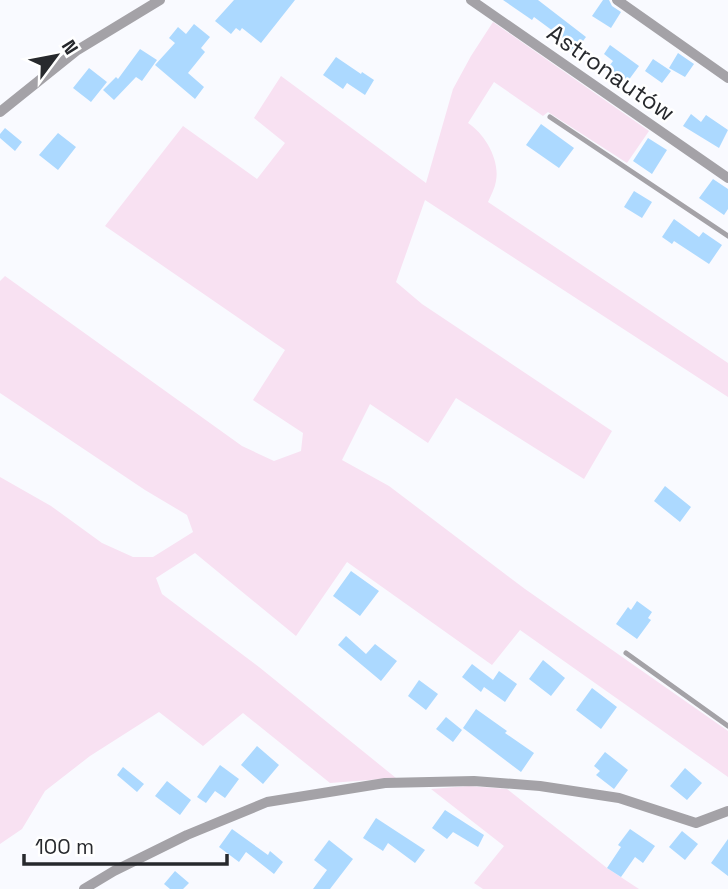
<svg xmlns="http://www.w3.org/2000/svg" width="728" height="889" font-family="'Space Grotesk',sans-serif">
  <rect width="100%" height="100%" fill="#f9faff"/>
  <path fill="#f8e1f2" d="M493,22L649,131L627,163L548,112L543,116L494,82L468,123C485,134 500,160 496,181C495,188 491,195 488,202L728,363V397L425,200L396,282L422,304L612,431L584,479L456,398L428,443L370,404L342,460L389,486L525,589L728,731V777L520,630L492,665L347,562L296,636L195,553L156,578L162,594L259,667L396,778L330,783L243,713L203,746L159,712L90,756L45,791L22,829L0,844V477L51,506L102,543L133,557H153L193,532L187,515L145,490L0,393V281L5,276L242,446L274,461L301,451L303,433L253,400L285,350L105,226L183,126L257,179L285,143L254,118L281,76L426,183L453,89L471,56Z
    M469,786L507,789L607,868L639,889H483L474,883L504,846L431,789Z"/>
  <path fill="#acd9ff" d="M234,0H295L261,43L242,28L240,31L236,28L231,34L215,21Z
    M503,0H538L586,37L573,54L554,39L557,34L534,17L532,20Z
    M603,0H609L612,6L621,12L611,28L592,16Z
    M194,24L210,37L201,48L205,52L188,73L204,87L195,99L155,65L175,43L169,38L178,27L186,34Z
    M610,45L639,66L625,85L606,70L613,61L604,54Z
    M140,49L157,60L142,81L136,77L114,100L103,90L116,77L118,79Z
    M678,53L694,64L685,77L669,68Z
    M336,57L361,74L362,72L374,80L365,95L347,83L343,89L323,75Z
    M653,59L671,71L662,83L645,71Z
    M89,68L107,82L91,102L73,88Z
    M691,114L701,122L706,115L728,130L719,148L683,126Z
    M541,124L574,148L559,168L526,145Z
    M5,128L22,142L15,151L0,138V134Z
    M58,133L76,147L58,170L39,155Z
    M648,138L667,150L652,174L633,161Z
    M713,179L728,189V209L724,215L699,198Z
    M634,191L652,202L642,218L624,207Z
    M674,219L699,237L703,232L722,245L709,264L674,241L672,244L662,237Z
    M665,486L691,507L680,522L654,501Z
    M351,571L379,591L360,616L333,596Z
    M637,601L652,612L648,618L651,620L637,639L616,624L628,607L631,610Z
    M346,636L366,654L375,644L397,661L381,681L338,645Z
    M543,660L565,678L551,696L529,679Z
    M472,664L493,680L499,671L517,684L505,702L484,687L481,692L462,677Z
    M419,680L438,694L426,710L408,696Z
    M592,688L617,707L601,729L576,710Z
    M476,709L507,731L505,733L534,753L521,772L463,728Z
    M446,717L462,730L453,742L436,729Z
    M257,746L279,765L263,784L241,765Z
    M605,752L628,770L614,789L596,775L600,771L594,766Z
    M220,765L239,779L225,798L215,791L206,803L197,797Z
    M123,767L144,784L137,792L117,775Z
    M685,768L702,783L687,800L670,786Z
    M167,781L191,800L180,815L155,796Z
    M445,810L484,835L478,847L453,832L447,839L432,828Z
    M376,818L425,850L415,863L388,843L383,851L363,838Z
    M232,829L268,855L270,851L283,862L274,874L246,852L239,862L219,847Z
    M630,829L655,846L643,863L635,857L621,877L607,868L621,847L618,845Z
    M682,831L698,844L685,860L669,847Z
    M728,839V876L711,863Z
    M329,840L353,859L330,889H313L327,870L314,860Z
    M175,871L189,883L183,889H170L164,884Z"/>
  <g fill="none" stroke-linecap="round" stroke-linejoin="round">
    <path stroke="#a4a2a7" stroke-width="5" d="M550,117L728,236
      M626,653L728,726"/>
    <path stroke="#a4a2a7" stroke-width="10" d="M471,0L728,178
      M617,0L728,78
      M0,112L76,51L160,0
      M84,889L114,871L187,835L267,802L385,783L474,781L540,786L619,798L696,823L728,811"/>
  </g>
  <g text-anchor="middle" stroke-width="5" stroke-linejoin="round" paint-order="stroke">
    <g font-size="24" fill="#27292d" stroke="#fff">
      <text transform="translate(611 73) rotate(35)" y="8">Astronautów</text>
    </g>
  </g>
  <g transform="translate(56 56) rotate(58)" stroke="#ffffff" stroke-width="5" paint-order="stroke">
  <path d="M0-5L12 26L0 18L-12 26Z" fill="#27292d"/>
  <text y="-10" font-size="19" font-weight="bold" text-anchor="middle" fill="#27292d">N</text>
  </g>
  <path d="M24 854v10h203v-10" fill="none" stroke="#27292d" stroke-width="3.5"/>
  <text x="35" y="854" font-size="21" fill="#27292d" stroke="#ffffff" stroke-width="5" paint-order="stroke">100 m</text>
</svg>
